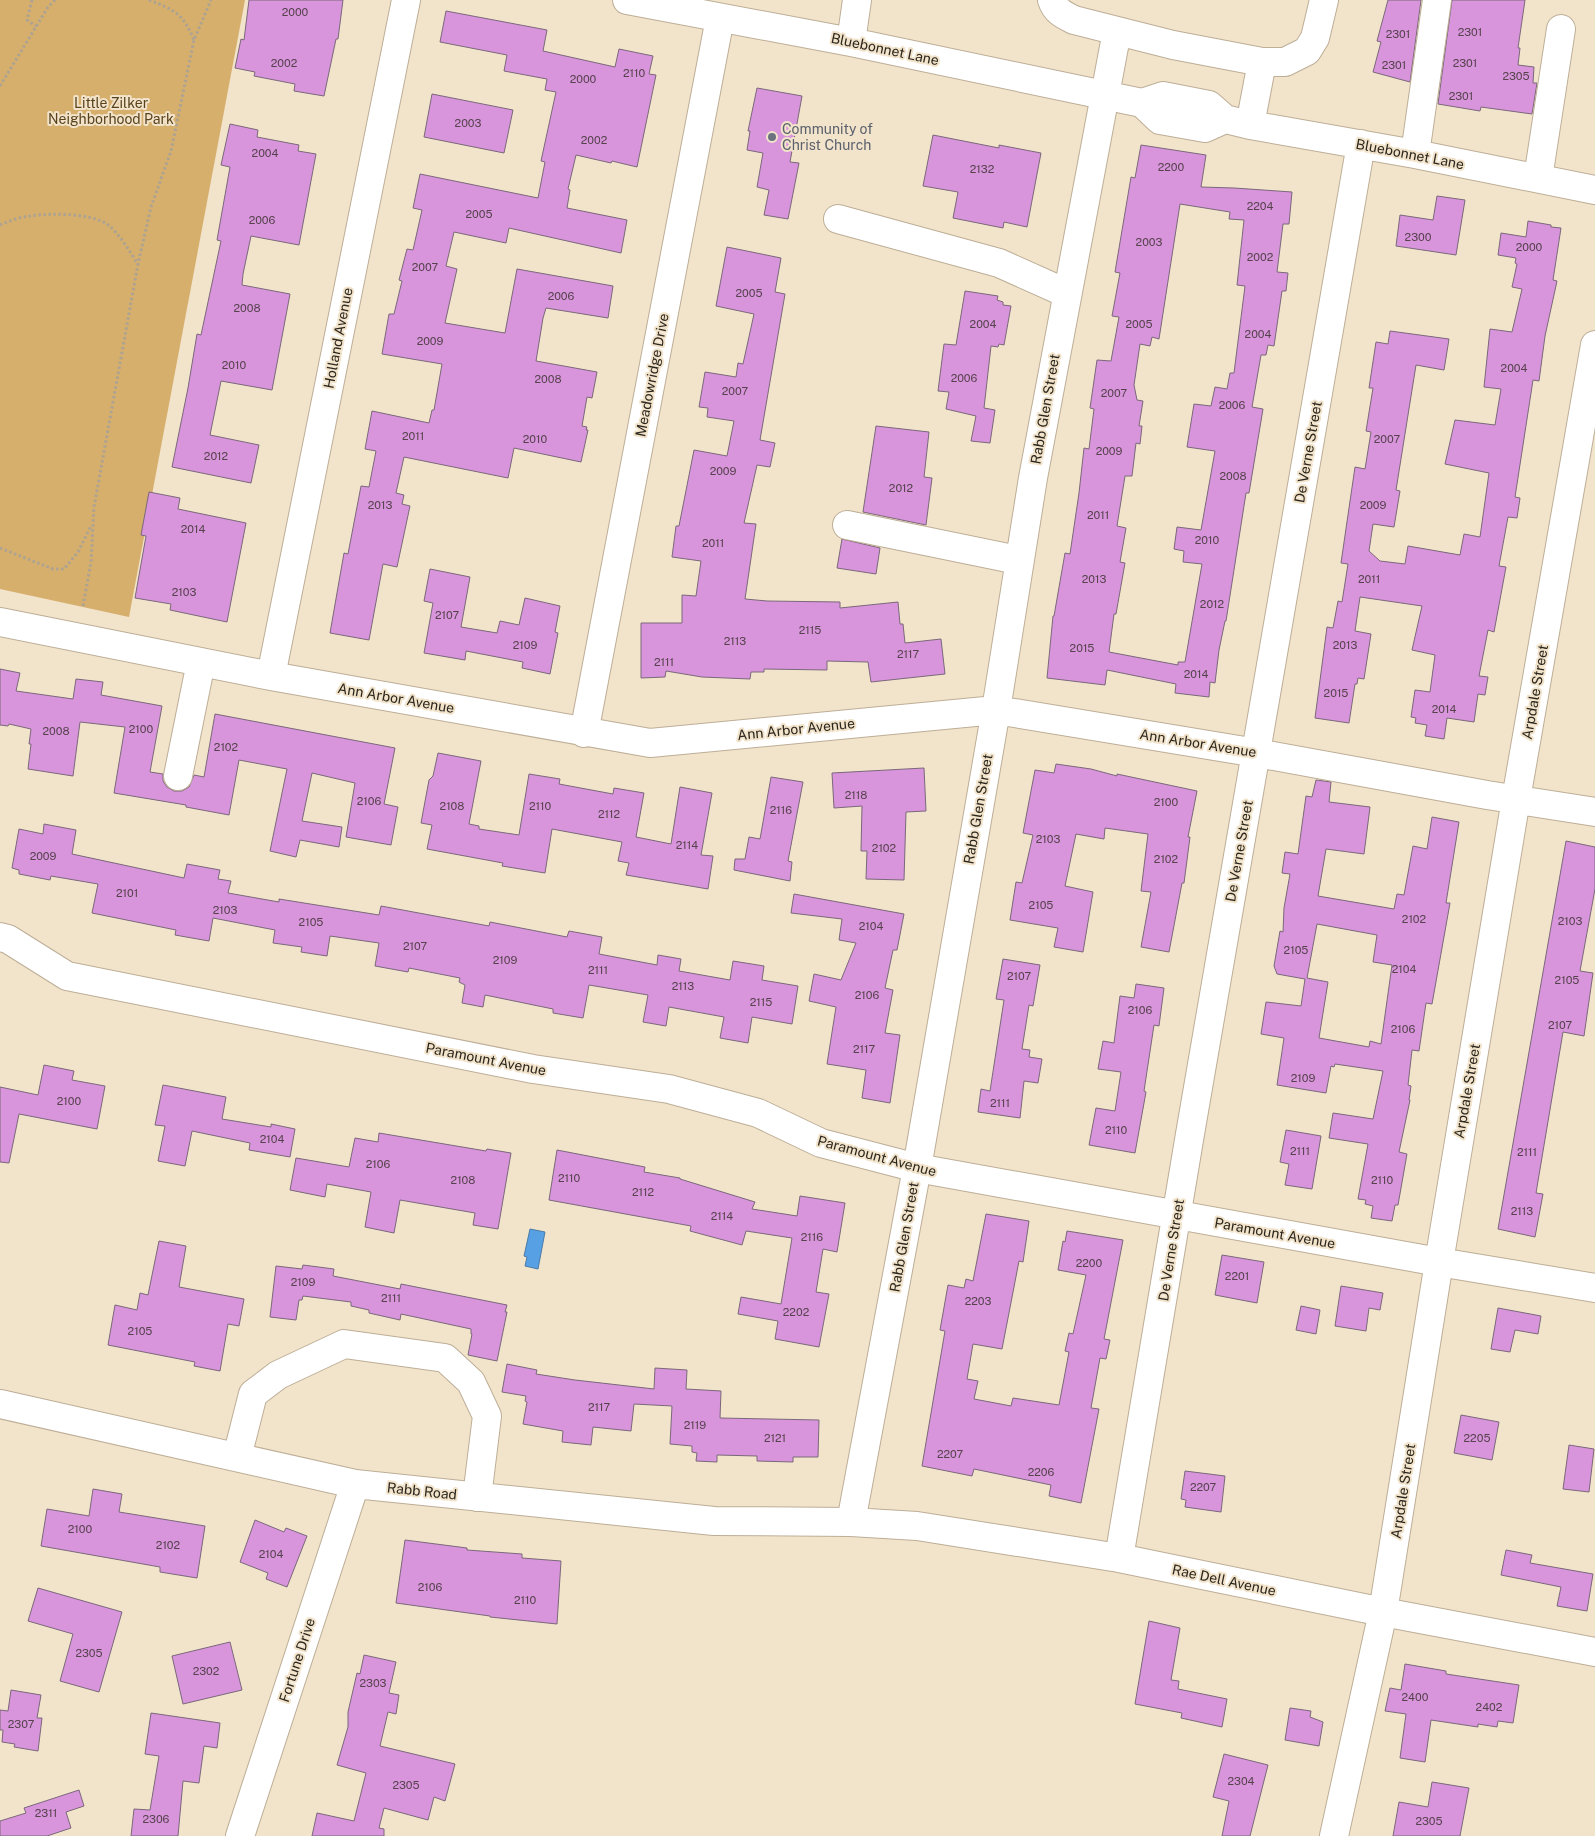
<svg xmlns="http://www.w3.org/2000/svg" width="1595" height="1836" font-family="'Public Sans',sans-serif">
  <rect width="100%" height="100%" fill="#f2e3cb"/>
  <path fill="#d6af6d" d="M0,0H245L129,617L0,589Z"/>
  <path fill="#58a0e4" stroke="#4a7ba8" d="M530,1229L545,1232L538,1269L525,1266L527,1257L524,1256Z"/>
  <path fill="#d895dc" stroke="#7a687a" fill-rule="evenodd" d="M249,0H343L338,39H336L324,96L294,91L295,84L254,76L255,72L235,68L241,39L244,40Z
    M1388,0H1421L1410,82L1373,72L1381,42L1377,41Z
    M1452,0H1525L1518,48H1520L1518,65L1534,67L1533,83H1537L1532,114L1481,107L1480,111L1438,104Z
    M446,11L547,30L543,51L615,67L619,49L653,56L649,74L656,75L637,167L612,161L611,163L576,155L568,189L570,190L567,208L627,220L621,253L509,228L506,243L454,232L446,266L457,269L445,323L505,333L517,269L613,286L608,318L546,308L543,318L536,361L597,372L592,398L587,397L582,426L587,427L586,430H588L581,462L514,448L508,478L404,457L396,493L404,495L402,504L410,506L397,567L383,564L369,640L330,633L344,553L348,554L361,486L369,487L376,451L365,449L372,411L429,423L432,410H434L442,364L382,354L389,314H394L402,281L399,280L407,249L413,250L422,210L413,208L420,174L538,198L545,162L541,161L556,92L545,90L547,79L504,71L507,55L440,42Z
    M757,88L802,96L790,162L799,163L788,219L764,215L769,190L757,187L763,153L747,150L750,131H748Z
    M432,94L513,110L504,153L424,137Z
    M230,124L258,130L257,137L299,145L298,151L316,154L299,245L251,236L243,274L242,285L290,294L272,390L221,381L210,435L259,445L251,483L172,467L188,388L197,334L201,335L221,241L217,240L230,167L221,165Z
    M933,135L999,148V145L1041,153L1027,227L1004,222L1003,228L953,218L958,192L923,186Z
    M1141,145L1206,155L1201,187L1234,188L1292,192L1289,224H1283L1277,272L1288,273L1286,291H1282L1274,346L1268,345L1266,355H1261L1252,407L1263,409L1249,493H1246L1226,621H1225L1219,650L1215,683L1210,682L1209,697L1175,693L1176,684L1107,670L1105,685L1047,678L1053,616H1054L1065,553L1070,554L1079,493L1084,448L1089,449L1094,409L1090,408L1097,360L1111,361L1119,317L1112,316L1120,273L1115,272L1131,177L1135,178ZM1180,204L1230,212L1229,219L1244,220L1237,285L1245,286L1234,373H1230L1227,389L1215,387L1211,406L1194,404L1187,447L1215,451L1201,530L1177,527L1174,549L1184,551L1183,562L1202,564L1185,662H1178V665L1109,652L1114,614H1116L1125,563L1120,562L1126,528L1117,526L1125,476H1132L1136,443L1140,444L1142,426H1139L1143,401L1137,400L1134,385L1140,344L1150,346L1152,337L1159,339Z
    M1437,196L1465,200L1456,255L1396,246L1400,215L1433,220Z
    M1528,221L1551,225V227L1561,228L1553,280L1557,281L1545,336L1539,381L1533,380L1515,497L1520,498L1517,518L1508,517L1499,566L1506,567L1494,632L1488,630L1479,676L1488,677L1485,695L1478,694L1474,722L1447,718L1444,739L1425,736L1427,725L1415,723L1416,718L1411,717L1415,690L1430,692L1435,655L1412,650L1422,606L1360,597L1355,631L1371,634L1364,679L1358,678L1357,684H1355L1349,723L1315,718L1327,627L1333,628L1338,601L1342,602L1348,564L1341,563L1355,467L1365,469L1371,432L1366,431L1373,388H1369L1376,342L1388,344L1390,331L1449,339L1444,370L1416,365L1396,490L1400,491L1394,527L1373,524L1369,551L1380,561L1405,564L1408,546L1460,555L1464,534L1480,537L1489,473L1445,464L1455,420L1495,425L1501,389L1484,387L1490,329L1512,332L1522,289L1512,287L1517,264L1515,263L1516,258L1498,255L1501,233L1526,237Z
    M727,247L781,258L775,292L785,294L760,440L775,443L770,467L757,465L744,523L756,524L745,599L767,601L840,602V608L898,602L900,624H903L905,643L941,639L945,674L871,682L868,662L827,661V670L764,669V672H751L750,679L702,677L666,671L665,677L641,678V623H682V595L696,596L701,561L672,557L676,526H679L694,450L727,456L734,421L707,417L708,408L699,407L705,372L736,377L738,363L743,364L754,314L716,306Z
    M965,291L998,296L997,300L1003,302V305L1011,306L1004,345L999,344L998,347L991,346L984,408L995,410L990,443L971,441L976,416L946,409L949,392L938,391L944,344L956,345Z
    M876,426L929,432L924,477L932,478L926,525L863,512Z
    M149,492L180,498L178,509L246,523L227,622L170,610L171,604L135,598L146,536L141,535Z
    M842,539L880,548L876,574L837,568Z
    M430,569L470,577L461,627L497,633L500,621L519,625L525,598L560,606L555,632L558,633L550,674L522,668L523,662L466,651L465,660L424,653L433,603L424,601Z
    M0,669L20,673L16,691L73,699L76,679L103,682L101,695L162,706L150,772L163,774V781L167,787L174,791H182L189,787L194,775L204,777L215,714L395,748L384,804L398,807L391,845L346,837L355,783L312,773L302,821L342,827L339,847L300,840L296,857L270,851L287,769L239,760L229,815L186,807V805L114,793L125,727L80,722L73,776L28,769L31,744H29L31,729L9,724L8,726L0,725Z
    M438,753L481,761L469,824L479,826V829L519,835L529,774L560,779L559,784L613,794L614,788L644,793L636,837L671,844L680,787L712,793L701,855L713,856L708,889L626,875L629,863L618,861L622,842L552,829L545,873L502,866L503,863L427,849L432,825L421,823L429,780L433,776Z
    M1056,764L1091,769L1117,776V774L1197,791L1188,837H1190L1184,883H1182L1169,952L1141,947L1151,892L1141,891L1148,834L1105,828L1104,839L1076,834L1065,886L1093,892L1083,952L1054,947L1058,928L1010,920L1016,882L1022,883L1033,835L1023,833L1035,770L1054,773Z
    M924,768L926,811L906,812L904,880L866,879L867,851H861L862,806L834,808L832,773Z
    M771,777L803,782L788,861L792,862L790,881L734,870L735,859H745L749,837L760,839Z
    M1316,780L1331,782L1329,802L1370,807L1364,854L1326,849L1318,896L1394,909L1397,894L1404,895L1413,846L1427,849L1432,817L1459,822L1446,903H1450L1432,1004L1426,1003L1419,1051L1412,1050L1408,1085L1411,1086L1409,1100H1410L1399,1152L1407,1154L1398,1205H1395L1392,1221L1371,1218L1373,1206L1365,1204L1366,1200L1358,1199L1368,1144L1329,1138L1333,1113L1373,1119L1383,1071L1335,1064L1334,1067L1331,1066L1326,1093L1277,1085L1284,1038L1261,1034L1266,1002L1301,1006L1305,979L1277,974L1274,966L1280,931L1283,932L1284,908L1290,874L1282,873L1285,852L1298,854L1306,796L1312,797ZM1317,924L1377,935L1373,962L1392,965L1381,1044L1370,1041L1369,1047L1319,1038L1328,982L1307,978Z
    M44,824L76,830L72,854L184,878L187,864L220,870L218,879L231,881L228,893L279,902V899L379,915L381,906L489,926L490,922L567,937L569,931L602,937L599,954L657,965L658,955L681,959L679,971L730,980L733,961L764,966L762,980L798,986L792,1024L752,1017L748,1043L720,1038L724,1017L669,1007L666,1026L643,1022L648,995L589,985L583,1018L553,1013V1009L485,995L483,1007L462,1003L465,985L459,982L460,978L409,968L408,972L375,966L379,943L330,936L327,956L301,952L302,947L273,943L275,930L213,918L209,941L175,935L176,930L92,913L98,884L51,876L50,880L19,874V870L12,868L19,829L43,834Z
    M1566,841L1595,847V889L1580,971L1593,973L1584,1036L1563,1032L1536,1193L1543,1194L1535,1237L1498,1229Z
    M794,894L904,914L897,950H893L885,988L893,990L885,1033L900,1035L890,1103L862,1098L866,1070L827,1064L836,1007L809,1001L814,974L841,980L856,943L839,940L842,919L791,913Z
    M1003,959L1040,965L1033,1006L1029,1005L1022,1049L1030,1050L1029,1057L1042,1059L1038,1083L1024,1081L1020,1118L978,1112L981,1089L990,1091L1004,1000L996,999Z
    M1136,984L1164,988L1159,1026L1154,1025L1144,1091L1146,1092L1135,1153L1089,1145L1096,1108L1115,1111L1121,1072L1098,1069L1103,1041L1114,1043L1120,996L1134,998Z
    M44,1065L74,1071L72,1080L105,1086L97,1129L19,1114L9,1163L0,1162V1087L38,1095Z
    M163,1085L226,1097L222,1119L271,1127V1124L295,1129L290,1157L249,1150L250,1143L192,1131L185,1166L158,1161L165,1126L155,1125Z
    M1286,1130L1321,1136L1312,1189L1285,1185L1289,1164L1280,1162Z
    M379,1133L486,1151L487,1149L511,1153L498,1229L473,1225L475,1213L400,1200L394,1233L365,1227L371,1192L327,1184L325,1197L290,1190L296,1158L349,1167L355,1138L378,1142Z
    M557,1150L645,1167L644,1172L680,1178V1179L755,1202L752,1209L797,1216L800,1196L845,1203L837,1252L823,1249L816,1292L829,1294L819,1347L775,1339L778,1321L738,1314L741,1297L781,1304L792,1238L746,1231L742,1245L690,1231L691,1226L549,1200Z
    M986,1214L1029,1221L1023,1262L1019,1261L1002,1349L973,1344L967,1379L978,1381L974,1399L1011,1406L1013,1398L1059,1405L1069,1352L1065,1351L1069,1333L1073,1334L1086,1275L1058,1270L1063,1241L1065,1242L1067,1231L1123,1240L1104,1339L1110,1340L1106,1359L1100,1358L1091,1408L1099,1409L1081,1503L1049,1496L1051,1485L974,1469L972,1476L922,1466L945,1331L940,1330L948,1285L964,1288L966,1279L973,1281Z
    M159,1241L186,1246L179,1287L244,1299L239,1326L228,1324L220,1371L194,1366L195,1362L108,1345L115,1305L137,1310L140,1293L148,1295Z
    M1222,1255L1264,1262L1257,1303L1215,1295Z
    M303,1265L334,1269L333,1276L400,1289L401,1284L507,1305L505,1312H507L497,1361L468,1355L472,1334H471V1329L401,1314L400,1320L369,1313V1310L351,1306V1302L303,1296L302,1300H299L296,1320L270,1317L276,1266L302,1269Z
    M1341,1286L1383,1293L1380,1310L1369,1308L1366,1331L1335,1326Z
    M1301,1306L1320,1310L1316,1334L1296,1330Z
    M1498,1308L1541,1316L1538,1334L1515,1330L1510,1352L1491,1349Z
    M507,1364L537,1370L536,1374L575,1380L654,1389L655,1368L687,1370L686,1389L721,1391L720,1418L819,1420L818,1457H793V1462L757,1461V1456L717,1455V1462L696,1461L697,1453L692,1452V1446L670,1444L672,1406L634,1404L631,1431L593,1427L591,1445L562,1442L563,1431L523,1424L527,1402L525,1401L526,1396L502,1392Z
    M1461,1415L1499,1422L1492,1460L1454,1453Z
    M1569,1445L1594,1449L1589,1492L1563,1489Z
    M1185,1471L1225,1476L1221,1512L1185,1507L1186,1500L1181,1499Z
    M93,1489L122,1494L119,1512L205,1526L197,1578L160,1572V1567L41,1546L47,1509L89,1516Z
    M255,1520L284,1532L286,1528L307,1536L287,1587L266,1579L268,1573L240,1562Z
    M405,1540L467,1548V1550L522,1554V1558L561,1561L557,1624L490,1617V1616L396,1603Z
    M1506,1550L1532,1555L1530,1563L1593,1574L1587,1611L1557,1606L1561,1587L1501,1575Z
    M38,1588L122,1612L99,1692L60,1681L73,1634L28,1621Z
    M1149,1621L1180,1628L1171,1680L1179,1681L1178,1689L1227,1699L1222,1727L1181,1718L1182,1713L1135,1704Z
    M230,1642L242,1690L183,1704L172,1656Z
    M364,1655L396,1662L389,1693L399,1695L396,1714L388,1712L380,1746L455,1764L445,1801L434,1797L428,1820L384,1808L379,1828L384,1829V1836H312L317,1813L354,1821L366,1773L337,1765L348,1727V1712L357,1673L360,1674Z
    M1405,1664L1446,1671V1674L1519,1685L1513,1723L1498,1721L1497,1727L1478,1724V1727L1431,1720L1425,1762L1400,1758L1406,1714L1385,1711L1390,1688L1401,1690Z
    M11,1690L41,1695L37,1718H42L38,1751L14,1747L15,1744L2,1742L3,1730H0V1710L8,1711Z
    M1290,1708L1311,1711L1310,1717L1323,1722L1319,1746L1285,1740Z
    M151,1713L220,1723L217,1748L204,1746L199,1783L183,1781L178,1836H131L134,1809L150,1810L159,1756L145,1754Z
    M1224,1754L1268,1765L1250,1836H1222L1229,1801L1213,1797Z
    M1432,1782L1469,1788L1460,1836H1393L1399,1802L1428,1807Z
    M79,1790L84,1806L66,1812L71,1828L47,1836H0V1821L26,1813L24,1808Z"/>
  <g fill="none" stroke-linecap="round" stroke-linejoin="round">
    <defs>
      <path id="minor" d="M627,0L851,42L1142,103L1160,120L1205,128L1225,119
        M1052,0C1056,12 1064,15 1074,20L1173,45L1262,62H1285L1307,51L1315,38L1324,0
        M851,42L857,0
        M1142,103L1163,96L1209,105L1225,119L1250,125L1415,154L1595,190
        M1250,125L1262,62
        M1415,154L1437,0
        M1538,178L1561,29
        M838,219L999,263L1066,293
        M847,525L1018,560
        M0,622L271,676L650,743L996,710L1257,753L1487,795L1595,812
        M271,676L406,0
        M584,733L720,18
        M178,776L201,662
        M0,937L8,939L67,976L533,1069L669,1089L758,1113L821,1143L917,1168L1439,1262L1595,1288
        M0,1404L355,1484L714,1521L851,1522L917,1526L1119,1558L1383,1612L1595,1652
        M237,1457L253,1394L278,1375L344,1344L445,1358L471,1382L487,1416L477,1497
        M851,1522L917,1168L996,710L1033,478L1117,31
        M1119,1558L1190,1134L1361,144
        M240,1836L355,1484
        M1334,1836L1383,1612L1439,1262L1516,799L1595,345"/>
    </defs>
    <use href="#minor" stroke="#bdae97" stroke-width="30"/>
    <path stroke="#aea390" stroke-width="3" stroke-dasharray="2.5 2.5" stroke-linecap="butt" d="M32,0L27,20L36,26
      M149,0C175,10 183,14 194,40
      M0,86L48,7L55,0
      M0,225C9,221 20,217 30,216C50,213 90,213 107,224C120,234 129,251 138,264
      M0,548L53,569H64L78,552L91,526
      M83,606L91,562L94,507L138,264L151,207L171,151L194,40L211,0"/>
    <use href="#minor" stroke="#fff" stroke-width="28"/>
  </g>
  <circle fill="#6b7280" stroke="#f2e3cb" stroke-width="2" cx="772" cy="137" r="5"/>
  <g text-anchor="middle" stroke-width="4" stroke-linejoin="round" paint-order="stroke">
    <g font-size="11" fill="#56424d">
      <text x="295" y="16">2000</text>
      <text x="1470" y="36">2301</text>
      <text x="1398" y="38">2301</text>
      <text x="284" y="67">2002</text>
      <text x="1465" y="67">2301</text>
      <text x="1394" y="69">2301</text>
      <text x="634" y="77">2110</text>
      <text x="1516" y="80">2305</text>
      <text x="583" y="83">2000</text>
      <text x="1461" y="100">2301</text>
      <text x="468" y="127">2003</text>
      <text x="594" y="144">2002</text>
      <text x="265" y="157">2004</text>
      <text x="1171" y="171">2200</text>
      <text x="982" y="173">2132</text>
      <text x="1260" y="210">2204</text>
      <text x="479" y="218">2005</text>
      <text x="262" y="224">2006</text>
      <text x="1418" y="241">2300</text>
      <text x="1149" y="246">2003</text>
      <text x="1529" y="251">2000</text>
      <text x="1260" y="261">2002</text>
      <text x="425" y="271">2007</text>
      <text x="749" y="297">2005</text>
      <text x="561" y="300">2006</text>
      <text x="247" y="312">2008</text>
      <text x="983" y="328">2004</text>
      <text x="1139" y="328">2005</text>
      <text x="1258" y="338">2004</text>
      <text x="430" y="345">2009</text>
      <text x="234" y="369">2010</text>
      <text x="1514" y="372">2004</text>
      <text x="964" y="382">2006</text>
      <text x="548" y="383">2008</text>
      <text x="735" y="395">2007</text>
      <text x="1114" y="397">2007</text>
      <text x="1232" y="409">2006</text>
      <text x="413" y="440">2011</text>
      <text x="535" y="443">2010</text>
      <text x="1387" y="443">2007</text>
      <text x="1109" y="455">2009</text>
      <text x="216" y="460">2012</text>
      <text x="723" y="475">2009</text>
      <text x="1233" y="480">2008</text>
      <text x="901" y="492">2012</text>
      <text x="380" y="509">2013</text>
      <text x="1373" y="509">2009</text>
      <text x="1098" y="519">2011</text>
      <text x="193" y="533">2014</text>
      <text x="1207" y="544">2010</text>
      <text x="713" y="547">2011</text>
      <text x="1094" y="583">2013</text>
      <text x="1369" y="583">2011</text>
      <text x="184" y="596">2103</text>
      <text x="1212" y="608">2012</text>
      <text x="447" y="619">2107</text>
      <text x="810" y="634">2115</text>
      <text x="735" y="645">2113</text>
      <text x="525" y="649">2109</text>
      <text x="1345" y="649">2013</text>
      <text x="1082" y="652">2015</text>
      <text x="908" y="658">2117</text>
      <text x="664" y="666">2111</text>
      <text x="1196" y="678">2014</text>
      <text x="1336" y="697">2015</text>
      <text x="1444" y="713">2014</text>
      <text x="141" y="733">2100</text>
      <text x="56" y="735">2008</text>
      <text x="226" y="751">2102</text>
      <text x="856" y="799">2118</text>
      <text x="369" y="805">2106</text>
      <text x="1166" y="806">2100</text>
      <text x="452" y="810">2108</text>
      <text x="540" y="810">2110</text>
      <text x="781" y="814">2116</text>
      <text x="609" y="818">2112</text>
      <text x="1048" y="843">2103</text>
      <text x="687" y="849">2114</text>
      <text x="884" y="852">2102</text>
      <text x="43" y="860">2009</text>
      <text x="1166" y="863">2102</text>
      <text x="127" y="897">2101</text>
      <text x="1041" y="909">2105</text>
      <text x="225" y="914">2103</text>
      <text x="1414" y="923">2102</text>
      <text x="1570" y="925">2103</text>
      <text x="311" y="926">2105</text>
      <text x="871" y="930">2104</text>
      <text x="415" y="950">2107</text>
      <text x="1296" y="954">2105</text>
      <text x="505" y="964">2109</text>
      <text x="1404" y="973">2104</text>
      <text x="598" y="974">2111</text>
      <text x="1019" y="980">2107</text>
      <text x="1567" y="984">2105</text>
      <text x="683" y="990">2113</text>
      <text x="867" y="999">2106</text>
      <text x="761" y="1006">2115</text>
      <text x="1140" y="1014">2106</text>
      <text x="1560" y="1029">2107</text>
      <text x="1403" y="1033">2106</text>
      <text x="864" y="1053">2117</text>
      <text x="1303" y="1082">2109</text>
      <text x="69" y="1105">2100</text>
      <text x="1000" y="1107">2111</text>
      <text x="1116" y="1134">2110</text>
      <text x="272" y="1143">2104</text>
      <text x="1300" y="1155">2111</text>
      <text x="1527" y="1156">2111</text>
      <text x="378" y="1168">2106</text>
      <text x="569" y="1182">2110</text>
      <text x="463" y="1184">2108</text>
      <text x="1382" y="1184">2110</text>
      <text x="643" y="1196">2112</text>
      <text x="1522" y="1215">2113</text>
      <text x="722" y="1220">2114</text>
      <text x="812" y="1241">2116</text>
      <text x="1089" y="1267">2200</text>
      <text x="1237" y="1280">2201</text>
      <text x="303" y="1286">2109</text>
      <text x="391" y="1302">2111</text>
      <text x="978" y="1305">2203</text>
      <text x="796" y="1316">2202</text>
      <text x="140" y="1335">2105</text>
      <text x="599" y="1411">2117</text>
      <text x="695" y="1429">2119</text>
      <text x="775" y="1442">2121</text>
      <text x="1477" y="1442">2205</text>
      <text x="950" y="1458">2207</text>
      <text x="1041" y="1476">2206</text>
      <text x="1203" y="1491">2207</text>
      <text x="80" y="1533">2100</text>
      <text x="168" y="1549">2102</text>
      <text x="271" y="1558">2104</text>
      <text x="430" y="1591">2106</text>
      <text x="525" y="1604">2110</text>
      <text x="89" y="1657">2305</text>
      <text x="206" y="1675">2302</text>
      <text x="373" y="1687">2303</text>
      <text x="1415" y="1701">2400</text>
      <text x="1489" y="1711">2402</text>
      <text x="21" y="1728">2307</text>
      <text x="1241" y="1785">2304</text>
      <text x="406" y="1789">2305</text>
      <text x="46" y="1817">2311</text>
      <text x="156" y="1823">2306</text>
      <text x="1429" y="1825">2305</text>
    </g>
    <g font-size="14" fill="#2b261d" stroke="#f2e3cb">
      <text transform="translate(885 49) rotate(12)" y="5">Bluebonnet Lane</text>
      <text transform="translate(1410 154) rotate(11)" y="5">Bluebonnet Lane</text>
      <text transform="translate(338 338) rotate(-79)" y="5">Holland Avenue</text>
      <text transform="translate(652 375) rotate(-79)" y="5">Meadowridge Drive</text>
      <text transform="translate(1045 409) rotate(-80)" y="5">Rabb Glen Street</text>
      <text transform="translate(1308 452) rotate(-80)" y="5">De Verne Street</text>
      <text transform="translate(1535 692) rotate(-80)" y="5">Arpdale Street</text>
      <text transform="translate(396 698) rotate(10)" y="5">Ann Arbor Avenue</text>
      <text transform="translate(796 729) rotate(-6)" y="5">Ann Arbor Avenue</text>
      <text transform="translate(1198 743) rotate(9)" y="5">Ann Arbor Avenue</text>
      <text transform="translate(978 809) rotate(-80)" y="5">Rabb Glen Street</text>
      <text transform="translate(1239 851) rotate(-80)" y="5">De Verne Street</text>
      <text transform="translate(486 1059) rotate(11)" y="5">Paramount Avenue</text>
      <text transform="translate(1467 1091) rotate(-80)" y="5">Arpdale Street</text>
      <text transform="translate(877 1156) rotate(15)" y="5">Paramount Avenue</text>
      <text transform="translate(1275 1233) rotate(10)" y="5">Paramount Avenue</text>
      <text transform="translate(904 1237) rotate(-80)" y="5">Rabb Glen Street</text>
      <text transform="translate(1171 1250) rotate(-81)" y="5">De Verne Street</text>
      <text transform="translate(422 1491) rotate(6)" y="5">Rabb Road</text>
      <text transform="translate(1403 1491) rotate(-81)" y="5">Arpdale Street</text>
      <text transform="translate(1224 1580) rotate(12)" y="5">Rae Dell Avenue</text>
      <text transform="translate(297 1660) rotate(-72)" y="5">Fortune Drive</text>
    </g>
    <g font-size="14" fill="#59431d" stroke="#f2e3cb">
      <text x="111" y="108">Little Zilker<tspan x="111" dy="16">Neighborhood Park</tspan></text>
    </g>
    <g font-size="14" fill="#5b616d" stroke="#f2e3cb" text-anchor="start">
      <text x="782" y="134">Community of<tspan x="782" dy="16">Christ Church</tspan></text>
    </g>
  </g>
</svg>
